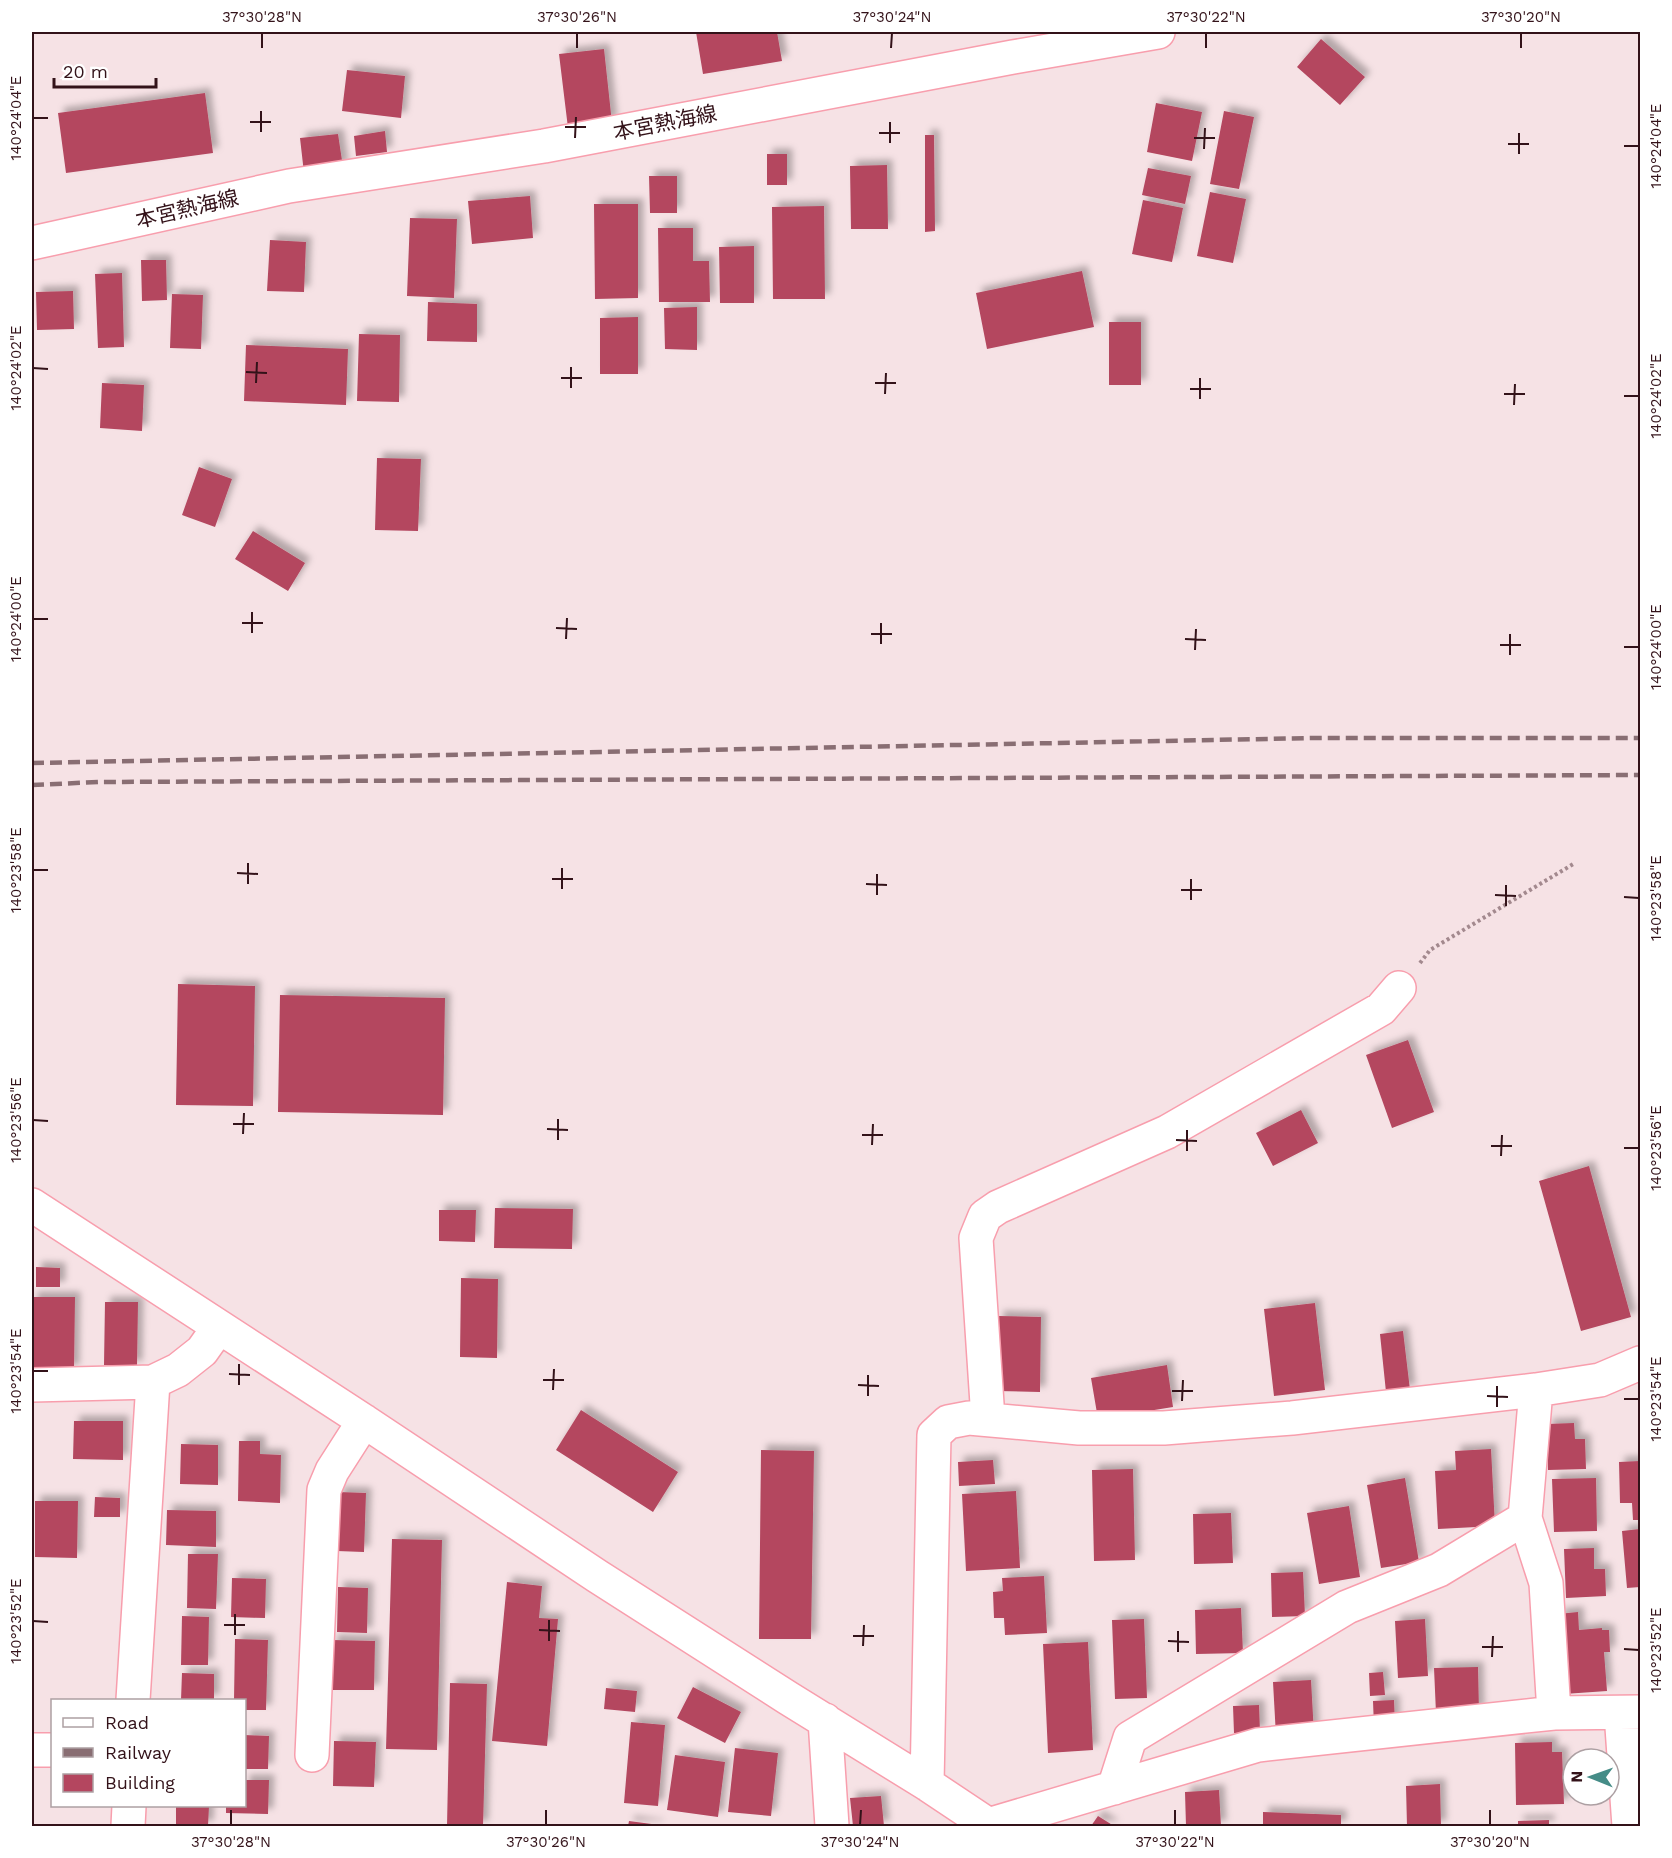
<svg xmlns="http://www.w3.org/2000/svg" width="1672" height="1858" font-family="'Work Sans','Noto Sans JP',sans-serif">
  <defs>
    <filter id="shadow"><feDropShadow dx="5.5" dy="-5.5" stdDeviation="3" flood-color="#0004"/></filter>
  </defs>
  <rect width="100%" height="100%" fill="#f6e2e5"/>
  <path fill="#b4465f" filter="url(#shadow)" d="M696,32H777L782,61L703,74Z
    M1321,39L1365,77L1340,105L1297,67Z
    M604,49L612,123L568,128L559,54Z
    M347,70L405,76L401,118L342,111Z
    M205,93L213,153L66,173L58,113Z
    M1156,103L1202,112L1192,161L1147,152Z
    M1224,111L1254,117L1239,189L1210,184Z
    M385,131L387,152L356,156L354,136Z
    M338,134L343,167L304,173L300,138Z
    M925,135H934L935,231L925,232Z
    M767,154H787V185H767Z
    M887,165L888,229H851L850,166Z
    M1148,168L1191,176L1185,204L1142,195Z
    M649,176H677V213H650Z
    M1210,192L1246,199L1233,263L1197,256Z
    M530,196L533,238L472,244L468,201Z
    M1143,200L1183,208L1172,262L1132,254Z
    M594,204H638V298L595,299Z
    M824,206L825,299H773L772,207Z
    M410,218L457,219L454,298L407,296Z
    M658,228H693V261H709L710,302H659Z
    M270,240L306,242L304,292L267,291Z
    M754,246V303H720L719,247Z
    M141,260H166L167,300L142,301Z
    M1082,271L1094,327L987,349L976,293Z
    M122,273L124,347L98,348L95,274Z
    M73,291L74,329L37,330L36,292Z
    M172,294L203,295L201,349L170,348Z
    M428,302L477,304V342L427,341Z
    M697,307V350L665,349L664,308Z
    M638,317V374H600V318Z
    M1109,322H1141V385H1109Z
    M359,334L400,335L399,402L357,401Z
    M246,345L348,349L346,405L244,401Z
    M102,383L144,385L142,431L100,428Z
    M377,458L421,459L418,531L375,530Z
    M199,467L232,479L215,527L182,515Z
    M253,531L305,563L288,591L235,559Z
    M178,984L255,986L253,1106L176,1105Z
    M280,995L445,998L443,1115L278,1112Z
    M1408,1040L1434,1112L1392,1128L1366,1055Z
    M1301,1110L1318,1143L1273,1166L1256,1133Z
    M1589,1166L1631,1317L1581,1331L1539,1181Z
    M495,1208L573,1209L572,1249L494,1248Z
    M439,1210H476L475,1242L439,1241Z
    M36,1267L60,1268V1287H36Z
    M461,1278L498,1279L497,1358L460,1357Z
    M32,1297H75L74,1370H32Z
    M105,1302H138L137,1366L104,1365Z
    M1315,1303L1325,1390L1274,1396L1264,1309Z
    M998,1316L1041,1317L1040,1392L997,1391Z
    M1403,1331L1410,1390L1386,1392L1380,1334Z
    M1167,1365L1173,1407L1098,1419L1091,1378Z
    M581,1410L678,1472L653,1512L556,1450Z
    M74,1421H123V1460L73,1459Z
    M1574,1423L1575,1439H1585L1586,1469L1548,1470L1547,1424Z
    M239,1441H260V1454L281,1455L280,1503L238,1501Z
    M181,1444L218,1445V1485L180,1484Z
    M1491,1449L1495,1526L1438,1529L1435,1471L1456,1470L1455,1451Z
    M761,1450L814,1451L811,1639H759Z
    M993,1460L995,1484L959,1486L958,1462Z
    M1640,1461V1520H1633L1632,1503H1620L1619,1462Z
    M1133,1469L1135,1560L1094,1561L1092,1470Z
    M1405,1478L1419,1562L1381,1568L1367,1485Z
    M1596,1478L1597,1531L1554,1532L1552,1479Z
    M1016,1491L1020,1568L966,1571L962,1494Z
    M338,1492L366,1493L364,1552L337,1551Z
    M95,1497L120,1498V1517H94Z
    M35,1501H78L77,1558L35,1557Z
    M1349,1506L1360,1577L1319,1584L1307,1513Z
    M167,1510L216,1511V1547L166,1545Z
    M1231,1513L1233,1563L1194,1564L1193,1514Z
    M1640,1529V1587L1627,1588L1622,1531Z
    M392,1539L442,1540L437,1750L386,1749Z
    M1594,1548V1569H1605L1606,1596L1566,1598L1564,1549Z
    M188,1554H218L216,1609L187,1608Z
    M1303,1572L1305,1616L1272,1617L1271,1573Z
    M1044,1576L1047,1633L1005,1635L1004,1618H994L993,1592L1003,1591L1002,1578Z
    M232,1578L266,1579L265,1618L231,1617Z
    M507,1582L542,1586L539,1618L558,1619L547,1746L492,1741Z
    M338,1587L368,1588L367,1633L337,1632Z
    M1241,1608L1243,1653L1196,1654L1195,1610Z
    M1578,1612L1579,1630L1602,1628V1630H1609L1610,1652H1604L1607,1691L1564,1694L1558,1614Z
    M182,1616L209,1617L208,1665H181Z
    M1144,1619L1147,1698L1115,1699L1112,1620Z
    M1425,1619L1428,1676L1398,1678L1395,1621Z
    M235,1639L268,1640L266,1710H244V1700H234Z
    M332,1640L375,1641L374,1690H330Z
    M1088,1642L1093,1750L1048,1753L1043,1644Z
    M1478,1667L1479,1712L1436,1713L1434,1668Z
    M1383,1672L1385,1695L1370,1696L1369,1673Z
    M182,1673L214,1674V1700H181Z
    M1311,1680L1314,1734L1276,1736L1273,1682Z
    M450,1683L487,1684L483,1826H447Z
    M693,1687L741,1712L725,1743L677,1718Z
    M606,1688L637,1691L635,1712L604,1709Z
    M1394,1700L1395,1725L1374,1727L1373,1701Z
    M1259,1705L1260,1732L1234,1733L1233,1706Z
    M631,1722L665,1725L658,1806L624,1803Z
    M244,1735L269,1736L268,1769H244Z
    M334,1741L376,1742L374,1787L333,1786Z
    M1552,1742V1752H1562L1564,1804L1516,1805L1515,1743Z
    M735,1748L778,1753L771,1816L728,1812Z
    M675,1755L725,1762L718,1817L667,1810Z
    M244,1780H269L268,1814L226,1813V1806H244Z
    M1440,1784L1441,1826H1407L1406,1786Z
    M1219,1790L1221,1826H1186L1185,1792Z
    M881,1796L884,1826H853L850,1798Z
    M176,1806H209L208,1826H176Z
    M1263,1812L1341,1815V1826H1263Z
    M1098,1816L1114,1826H1091Z
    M1549,1820V1826H1518V1821Z
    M629,1821L659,1825V1826H628Z"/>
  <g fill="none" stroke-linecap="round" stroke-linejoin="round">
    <defs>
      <path id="minor" d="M32,1205L364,1421L597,1576L788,1698L927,1784L990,1826
        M32,1385L153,1382L178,1370L202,1351L219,1327
        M1536,1390L1525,1518L1546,1583L1554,1713
        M988,1419L976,1238L985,1216L998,1207L1167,1132L1381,1009L1399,988
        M133,1700L153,1382
        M1621,1713L1629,1826
        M825,1720L832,1826
        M32,1750H52
        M312,1755L324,1490L332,1471L364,1421
        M927,1784L934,1435L948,1422L969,1418L1079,1428H1164L1292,1418L1536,1390L1600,1380L1640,1363
        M1114,1788L1130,1738L1347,1607L1439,1570L1525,1518
        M988,1825L1258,1745L1554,1713L1640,1712
        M128,1826L129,1806"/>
      <path id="major" d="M32,243L289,186L544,146L1013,57L1158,32"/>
    </defs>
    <use href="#minor" stroke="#f89ead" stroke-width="36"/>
    <use href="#major" stroke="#f89ead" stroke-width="36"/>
    <path stroke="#a3898e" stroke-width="4" stroke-dasharray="3 3" stroke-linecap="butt" d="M1420,963L1430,950L1575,863"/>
    <use href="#minor" stroke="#fff" stroke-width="33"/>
    <use href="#major" stroke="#fff" stroke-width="33"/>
    <path stroke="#896e73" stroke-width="4.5" stroke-dasharray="12 6" stroke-linecap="butt" d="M32,763L1315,738H1640
      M32,785L99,782L1640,775"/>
  </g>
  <path fill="none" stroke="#331219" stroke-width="2" d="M262,48V33M577,48V33M891,48L892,33M1206,48V33M1521,48V33M33,118H48M250,122H271M565,127H586M261,132V111M879,133H900M575,138L576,117M1194,138H1215M890,143V122M1508,144H1529M1624,146H1639M1204,149L1205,128M1519,154V133M33,368L48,369M246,372L267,373M561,378H582M256,383L257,362M875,383H896M571,388V367M1190,389H1211M885,394L886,373M1504,394H1525M1624,396H1639M1200,399V378M1514,405L1515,384M33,619H48M242,623H263M556,628L577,629M252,633V612M871,634H892M566,639L567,618M1185,639L1206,640M881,644V623M1500,645H1521M1624,647H1639M1195,650L1196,629M1510,655V634M33,870H48M237,873L258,874M552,879H573M248,884V863M866,884L887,885M562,889V868M1181,890H1202M877,895V874M1495,895L1516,896M1624,897L1639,898M1191,900V879M1506,906V885M33,1120L48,1121M233,1124H254M547,1129L568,1130M243,1134L244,1113M862,1135H883M558,1140V1119M1176,1140L1197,1141M872,1145L873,1124M1491,1146H1512M1624,1148H1639M1187,1151V1130M1501,1156L1502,1135M33,1371H48M229,1374L250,1375M543,1380H564M239,1385V1364M858,1385L879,1386M553,1390L554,1369M1172,1391H1193M868,1396V1375M1487,1396L1508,1397M1624,1399H1639M1182,1401L1183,1380M1497,1407V1386M33,1621L48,1622M224,1625H245M539,1630L560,1631M235,1635V1614M853,1636H874M549,1641V1620M1168,1641L1189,1642M863,1646L864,1625M1482,1647H1503M1624,1649L1639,1650M1178,1652V1631M1492,1657L1493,1636M231,1825V1810M546,1825V1810M860,1825L861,1810M1175,1825V1810M1490,1825V1810"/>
  <g text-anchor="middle" stroke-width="5" stroke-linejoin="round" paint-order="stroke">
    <g font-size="21" fill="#331219" stroke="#fff">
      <text transform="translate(665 123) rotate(-11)" y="7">本宮熱海線</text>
      <text transform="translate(187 209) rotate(-13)" y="7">本宮熱海線</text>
    </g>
  </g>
  <rect width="1672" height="1858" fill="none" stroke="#ffffff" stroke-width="66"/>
  <rect x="51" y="1699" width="195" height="108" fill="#ffffff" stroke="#ada0a3" stroke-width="1.5"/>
  <rect x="63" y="1718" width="30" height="9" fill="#ffffff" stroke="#ada0a3" stroke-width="1.5"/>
  <text x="105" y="1729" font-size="18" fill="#331219">Road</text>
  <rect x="63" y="1748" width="30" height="9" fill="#896e73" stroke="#ada0a3" stroke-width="1.5"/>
  <text x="105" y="1759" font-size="18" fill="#331219">Railway</text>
  <rect x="63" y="1774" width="30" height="18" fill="#b4465f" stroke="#ada0a3" stroke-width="1.5"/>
  <text x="105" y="1789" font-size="18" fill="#331219">Building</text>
  <g transform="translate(1591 1777) rotate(271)"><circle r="28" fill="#ffffff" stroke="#ada0a3" stroke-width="1.5"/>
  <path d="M0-4.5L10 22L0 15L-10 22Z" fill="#458c87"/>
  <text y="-9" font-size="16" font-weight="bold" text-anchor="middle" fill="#331219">N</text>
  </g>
  <path d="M54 78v9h102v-9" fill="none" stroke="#331219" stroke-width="3"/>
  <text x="63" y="78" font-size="18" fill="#331219" stroke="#ffffff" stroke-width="4.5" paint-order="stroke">20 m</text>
  <rect x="33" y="33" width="1606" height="1792" fill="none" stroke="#331219" stroke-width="2"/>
  <g font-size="15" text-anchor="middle" fill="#331219">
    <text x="262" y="22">37°30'28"N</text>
    <text x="577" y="22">37°30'26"N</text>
    <text x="892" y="22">37°30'24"N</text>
    <text x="1206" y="22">37°30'22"N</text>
    <text x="1521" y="22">37°30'20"N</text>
    <text transform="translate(16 118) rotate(-90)" y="5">140°24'04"E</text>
    <text transform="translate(1656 146) rotate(-90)" y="5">140°24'04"E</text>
    <text transform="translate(16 368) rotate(-90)" y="5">140°24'02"E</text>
    <text transform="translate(1656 396) rotate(-90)" y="5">140°24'02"E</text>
    <text transform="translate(16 619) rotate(-90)" y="5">140°24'00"E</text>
    <text transform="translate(1656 647) rotate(-90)" y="5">140°24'00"E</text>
    <text transform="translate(16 870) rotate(-90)" y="5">140°23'58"E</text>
    <text transform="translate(1656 898) rotate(-90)" y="5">140°23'58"E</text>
    <text transform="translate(16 1120) rotate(-90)" y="5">140°23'56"E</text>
    <text transform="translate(1656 1148) rotate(-90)" y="5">140°23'56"E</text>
    <text transform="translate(16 1371) rotate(-90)" y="5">140°23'54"E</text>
    <text transform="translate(1656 1399) rotate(-90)" y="5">140°23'54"E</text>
    <text transform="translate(16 1621) rotate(-90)" y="5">140°23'52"E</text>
    <text transform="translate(1656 1650) rotate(-90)" y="5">140°23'52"E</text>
    <text x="231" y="1847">37°30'28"N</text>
    <text x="546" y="1847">37°30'26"N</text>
    <text x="860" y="1847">37°30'24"N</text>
    <text x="1175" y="1847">37°30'22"N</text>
    <text x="1490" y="1847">37°30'20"N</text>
  </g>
</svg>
